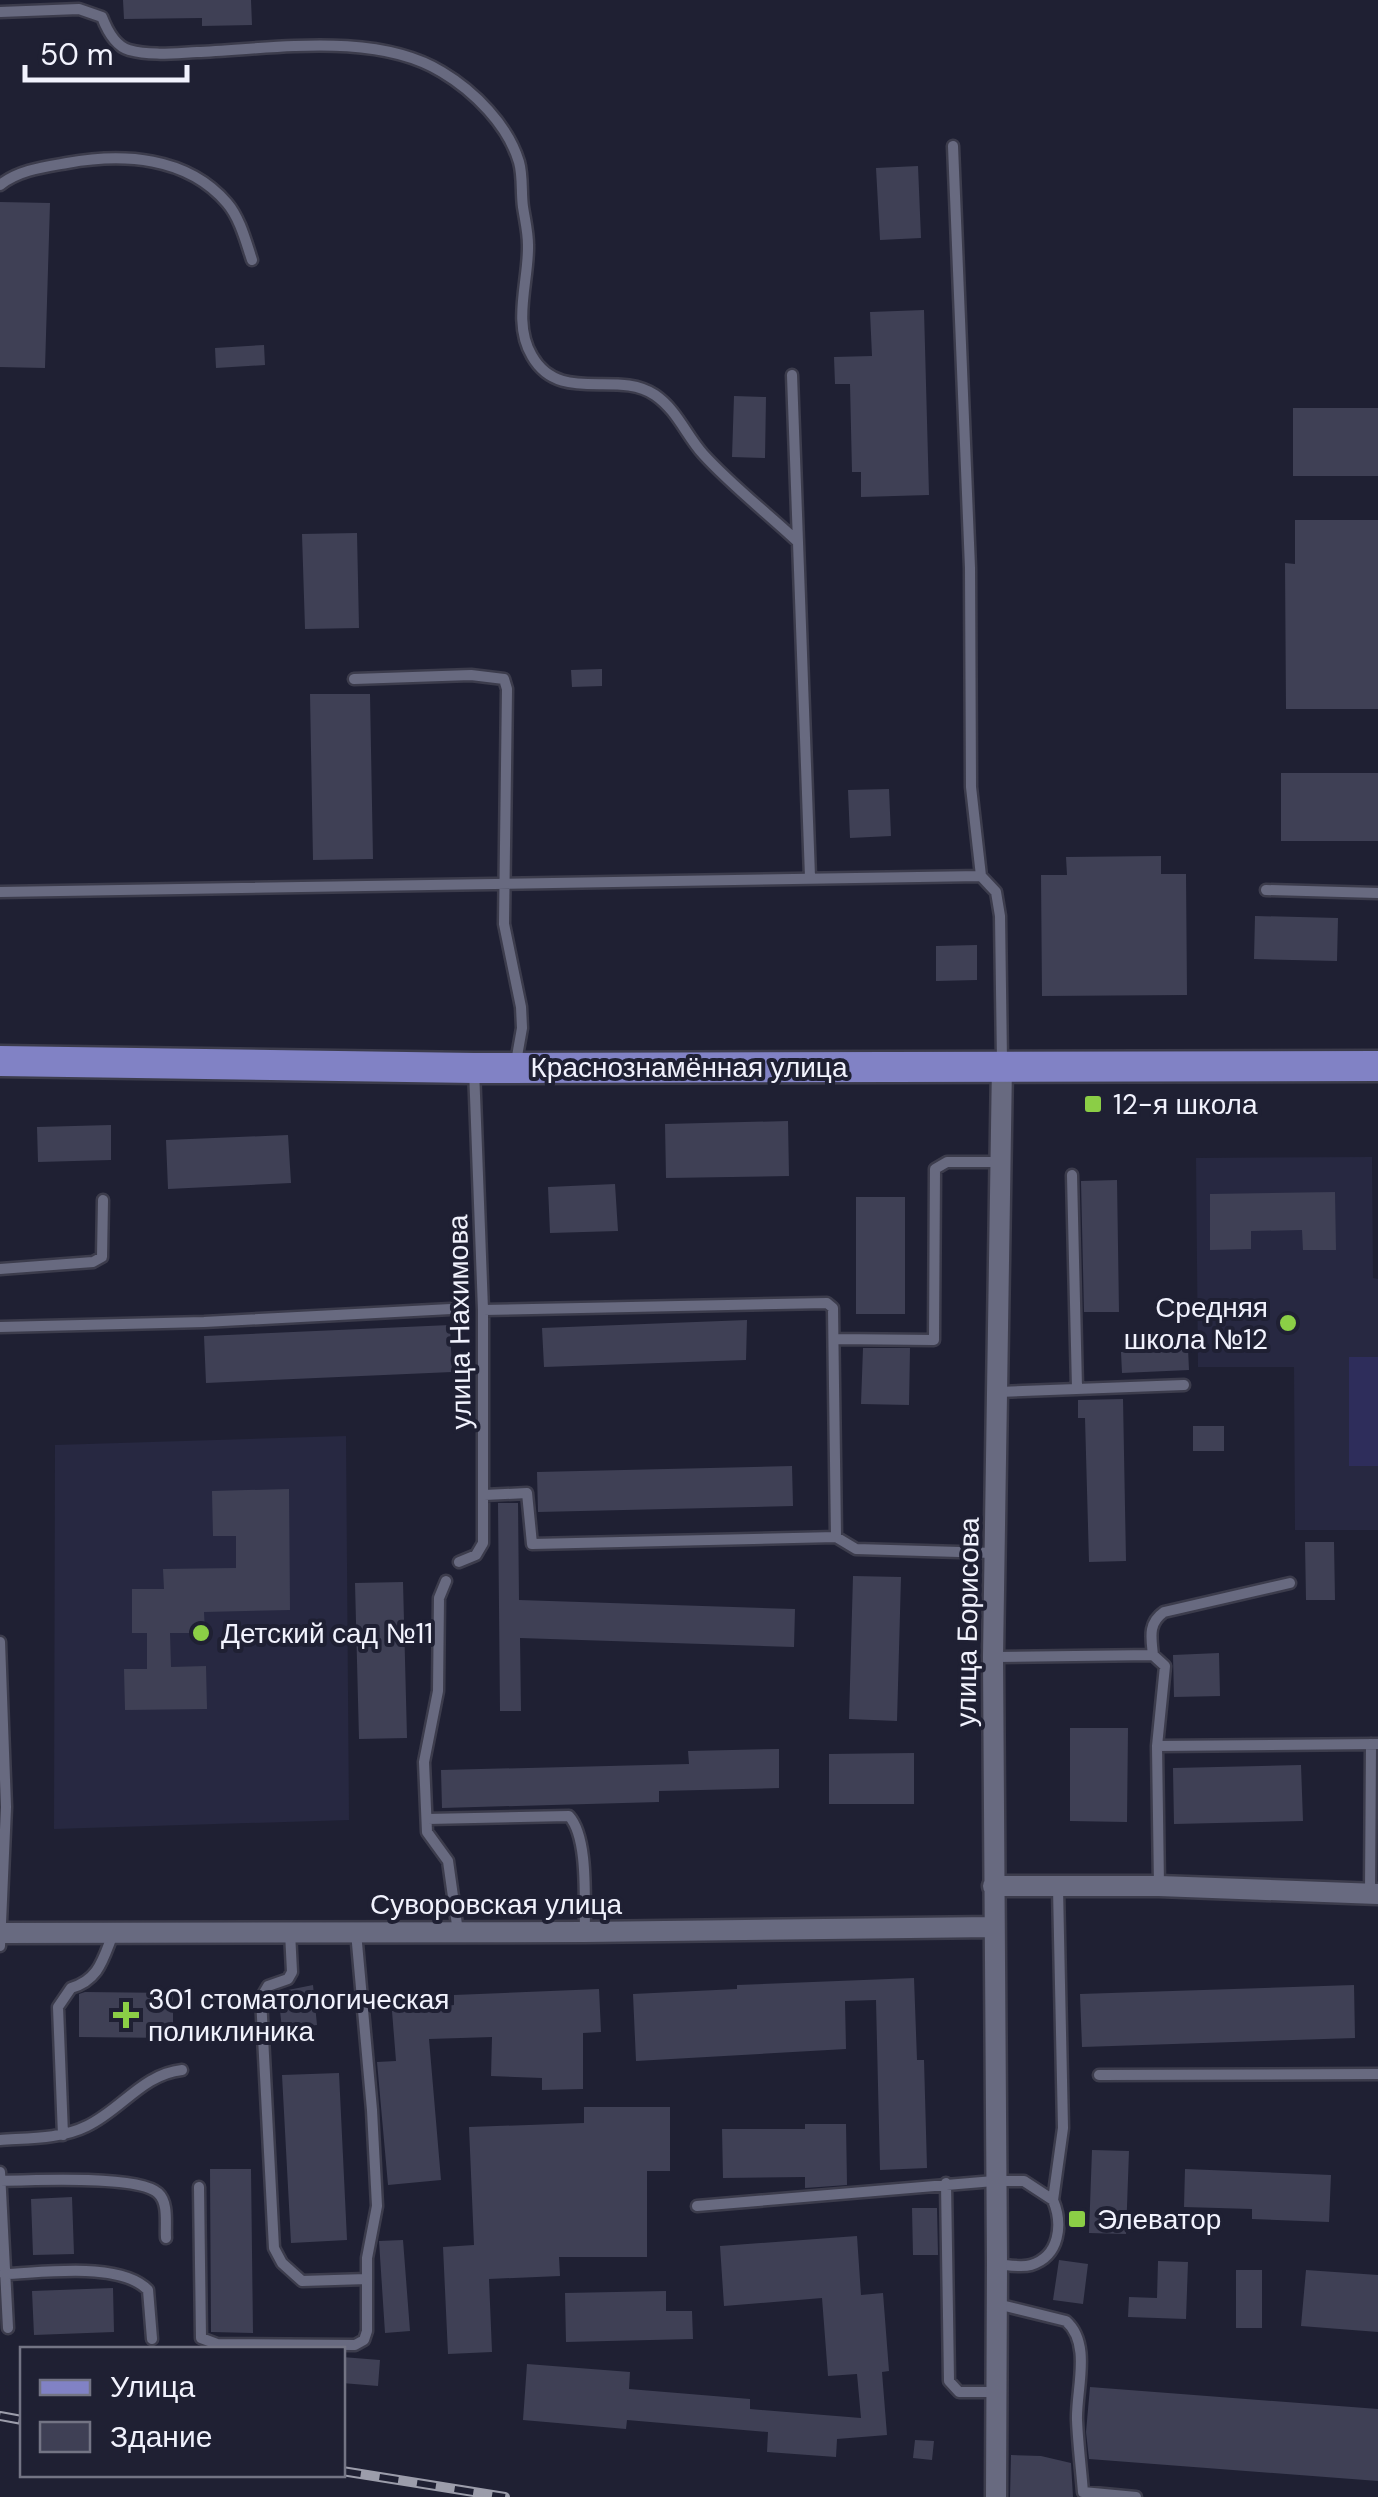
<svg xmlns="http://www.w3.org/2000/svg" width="1378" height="2497" font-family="'DM Sans',sans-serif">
  <rect width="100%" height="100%" fill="#1f2033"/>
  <path fill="#272841" d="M1372,1157L1373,1278L1378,1279V1530H1295L1294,1367H1198L1196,1158Z
    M346,1436L349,1820L54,1829L55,1445Z"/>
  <path fill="#2e2d5b" d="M1349,1357H1378V1466H1349Z"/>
  <path fill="#3f4055" d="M123,0H251L252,25L202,26V18L124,19Z
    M918,166L921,238L880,240L876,168Z
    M0,202L50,203L45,368L0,367Z
    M924,310L929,495L861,497V472H852L850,384H835L834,357L872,356L870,312Z
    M264,345L265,365L216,368L215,348Z
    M734,396L766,397L765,458L732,457Z
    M1293,408H1378V476H1293Z
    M1295,520H1378V709H1286L1285,563L1295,564Z
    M357,533L359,628L305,629L302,534Z
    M602,669V686L572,687L571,670Z
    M310,694H370L373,859L313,860Z
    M1281,773H1378V841H1281Z
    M889,789L891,836L850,838L848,790Z
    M1161,856V874H1186L1187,995L1042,996L1041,875H1067L1066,857Z
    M1255,916L1338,918L1337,961L1254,959Z
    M977,945V980L936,981V946Z
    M788,1121L789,1176L666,1178L665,1124Z
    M111,1125V1160L38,1162L37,1127Z
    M288,1135L291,1183L168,1189L166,1140Z
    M1117,1180L1119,1312H1084L1081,1181Z
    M615,1184L618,1231L550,1233L548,1187Z
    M1335,1192L1336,1250H1303L1302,1230L1251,1231V1249L1210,1250V1194Z
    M856,1197H905V1314H856Z
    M747,1320L746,1360L544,1367L542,1328Z
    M450,1325L452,1372L206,1383L204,1336Z
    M863,1348H910L909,1405L861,1404Z
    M1188,1349L1189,1370L1122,1373L1121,1352Z
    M1123,1399L1126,1561L1089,1562L1085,1418H1078V1400Z
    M1193,1426H1224V1451H1193Z
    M792,1466L793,1506L538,1512L537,1472Z
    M289,1489L290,1610L204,1612L205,1633H170L171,1667L206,1666L207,1709L125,1710L124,1669H147V1633H132V1589H164L163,1569L236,1568V1536H213L212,1491Z
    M498,1503H518L519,1600L795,1609L794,1647L520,1638L521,1711H500Z
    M1305,1542H1334L1335,1600H1306Z
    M853,1576L901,1577L897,1721L849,1719Z
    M403,1582L407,1738L359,1739L355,1583Z
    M1219,1653L1220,1696L1174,1697L1173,1655Z
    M1070,1728H1128L1127,1822L1070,1821Z
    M779,1749V1788L659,1791V1802L442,1808L441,1770L689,1764L688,1751Z
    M914,1753V1804H829V1754Z
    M1301,1765L1303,1821L1174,1824L1173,1768Z
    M914,1978L917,2060H924L927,2168L880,2170L876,2000L845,2001L846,2049L636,2061L633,1994L737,1989V1985Z
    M313,1985L317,2025L282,2029L278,1992Z
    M1354,1985L1355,2038L1082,2047L1080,1994Z
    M599,1989L601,2032L583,2033V2089L542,2090V2078L491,2076L492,2037L429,2039L441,2180L388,2185L377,2062L396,2061L392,2011L454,2005V1995Z
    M85,1992L173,1993V2038L79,2037V1994Z
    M339,2073L347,2240L291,2243L282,2075Z
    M584,2107H670V2171H647V2257H559L560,2276L489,2279L492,2352L448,2354L443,2247L474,2245L469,2127L584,2123Z
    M805,2124H846L847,2185L805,2188V2177L723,2178L722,2129H805Z
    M1092,2150L1129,2151L1126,2234L1089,2233Z
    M210,2169H251L253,2333L211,2332Z
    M1185,2169L1331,2175L1329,2222L1252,2219V2209L1184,2207Z
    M72,2197L74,2254L33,2255L31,2199Z
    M912,2208H937L938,2255H913Z
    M857,2236L861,2295L883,2293L889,2371L882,2372L887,2435L837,2439L836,2457L767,2452L768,2432L627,2420L626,2429L523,2420L527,2364L630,2372L629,2389L750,2399V2409L861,2418L857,2374L828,2376L822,2298L724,2306L720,2246Z
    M403,2240L410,2331L385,2333L379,2241Z
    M1059,2260L1088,2264L1083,2304L1053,2300Z
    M1158,2261L1188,2262L1186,2319L1128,2317L1129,2297L1157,2298Z
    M1236,2270H1262V2328H1236Z
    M1306,2270L1378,2275V2332L1301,2326Z
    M113,2288L114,2332L34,2335L32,2291Z
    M666,2291V2311H692L693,2339L566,2342L565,2293Z
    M342,2357L380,2360L378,2386L342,2383Z
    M1090,2387L1378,2409V2481L1089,2459L1086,2432Z
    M915,2440L934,2441L932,2460L913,2458Z
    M1011,2455L1041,2456L1071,2463L1073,2497H1010Z"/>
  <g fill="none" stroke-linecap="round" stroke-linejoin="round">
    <defs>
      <path id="lane" d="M0,12L79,9L102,17C107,30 115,46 129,50C151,56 175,53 197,52C273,49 375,31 442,72C474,91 508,125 519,162C523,176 521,193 523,207C525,220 528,232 528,245C529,280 512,323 532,356C560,405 617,369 655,395C677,410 686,435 703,454C731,485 766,512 797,541
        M953,146L970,568L971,787L981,876
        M0,185C19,170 44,167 67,163C122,153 187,156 227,203C240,218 246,242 252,260
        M792,375L810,877
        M354,679L471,675L504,679L507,689L504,924L521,1007L522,1028L516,1062
        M1266,890L1378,893
        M0,892L981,876L996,892L1000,916L1002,1062
        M1072,1175L1077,1388
        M0,1269L93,1262L102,1257L103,1200
        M483,1310L827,1303L833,1308L836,1537L856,1549L994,1553
        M0,1327L204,1322L451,1309
        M834,1339L934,1340L935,1169L947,1162H1000
        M999,1392L1184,1385
        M484,1495L527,1493L532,1544L836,1537
        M459,1562L476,1555L483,1543V1310L474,1069
        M446,1581L439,1598L438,1691L424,1762L427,1832L448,1861L458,1932
        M0,1642L6,1807L0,1946
        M1153,1655C1151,1637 1148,1623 1164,1612L1290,1583
        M994,1657L1153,1655L1165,1666L1157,1746L1159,1886
        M1157,1746L1378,1744
        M427,1819L569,1816C589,1838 584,1901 585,1932
        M1370,1893L1371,1744
        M290,1932L292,1972L288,1979L268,1986L261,1998L274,2248L282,2263L302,2281L367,2279
        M1099,2075L1378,2074
        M63,2135L58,2007L71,1988C99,1980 103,1959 113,1934
        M0,2140C28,2138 61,2139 87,2126C121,2110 143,2074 182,2070
        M0,2172L8,2328
        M1,2181C30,2180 139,2175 158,2193C169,2203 165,2224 166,2238
        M946,2183L949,2381L959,2392H996
        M199,2187L201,2338L217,2344L355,2345L364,2340L367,2331V2258L377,2206L372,2110L356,1932
        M1053,2200L1063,2128L1058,1888
        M697,2206L994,2181H1024L1053,2200C1063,2224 1060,2256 1031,2265C1021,2268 1008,2265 997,2264
        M4,2274C42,2273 120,2261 148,2290L152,2339
        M997,2304L1066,2321C1092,2344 1076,2389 1077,2420C1078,2444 1081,2468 1083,2492L1136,2497"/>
      <path id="street" d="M993,1886H1159L1378,1894
        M0,1933L585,1932L993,1927
        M996,2497L997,2264L993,1657L1002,1064"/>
      <path id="primary" d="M0,1061L474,1068L1378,1066"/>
    </defs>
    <use href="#lane" stroke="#3c3c4c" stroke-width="15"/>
    <use href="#street" stroke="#3c3c4c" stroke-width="25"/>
    <use href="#primary" stroke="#3c3c4c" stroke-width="35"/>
    <use href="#lane" stroke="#686a80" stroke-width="10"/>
    <use href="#street" stroke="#686a80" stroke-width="20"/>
    <use href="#primary" stroke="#8182c5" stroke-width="30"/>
    <defs>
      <path id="rail" d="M0,2416L22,2420
        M342,2471L505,2497"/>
    </defs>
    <use href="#rail" stroke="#9c9dab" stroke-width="10"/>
    <use href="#rail" stroke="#1f2033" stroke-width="6" stroke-dasharray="19" stroke-linecap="butt"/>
  </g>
  <g fill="#8bce46" stroke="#1f2033" stroke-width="4">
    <rect x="1083" y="1094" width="20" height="20" rx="5"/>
    <circle cx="1288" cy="1323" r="10"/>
    <circle cx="201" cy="1633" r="10"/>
    <path d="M121 2000h10v10h10v10h-10v10h-10v-10h-10v-10h10z"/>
    <rect x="1067" y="2209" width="20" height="20" rx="5"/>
  </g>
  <g text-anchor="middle" stroke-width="8" stroke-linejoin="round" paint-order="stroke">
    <g font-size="28" fill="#f1f2fd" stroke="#1f2033">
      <text x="689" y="1077">Краснознамённая улица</text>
      <text transform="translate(459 1322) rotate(-91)" y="10">улица Нахимова</text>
      <text transform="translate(967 1622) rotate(-89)" y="10">улица Борисова</text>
      <text x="496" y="1914">Суворовская улица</text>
    </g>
    <g font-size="28" fill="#f1f2fd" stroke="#1f2033" text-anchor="start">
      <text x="1113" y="1114">12-я школа</text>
      <text x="1268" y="1317" text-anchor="end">Средняя<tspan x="1268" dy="32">школа №12</tspan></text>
      <text x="221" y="1643">Детский сад №11</text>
      <text x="148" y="2009">301 стоматологическая<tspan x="148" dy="32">поликлиника</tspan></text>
      <text x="1097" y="2229">Элеватор</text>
    </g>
  </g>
  <rect x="20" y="2347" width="325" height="130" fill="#1f2033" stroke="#737484" stroke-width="2.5"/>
  <rect x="40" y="2380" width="50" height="15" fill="#8182c5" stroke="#737484" stroke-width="2.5"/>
  <text x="110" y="2397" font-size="30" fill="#f1f2fd">Улица</text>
  <rect x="40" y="2422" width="50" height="30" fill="#3f4055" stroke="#737484" stroke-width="2.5"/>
  <text x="110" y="2447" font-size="30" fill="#f1f2fd">Здание</text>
  <path d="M25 65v15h162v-15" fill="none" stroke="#f1f2fd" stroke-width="5"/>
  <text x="40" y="65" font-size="30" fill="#f1f2fd" stroke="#1f2033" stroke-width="8" paint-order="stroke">50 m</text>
</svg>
